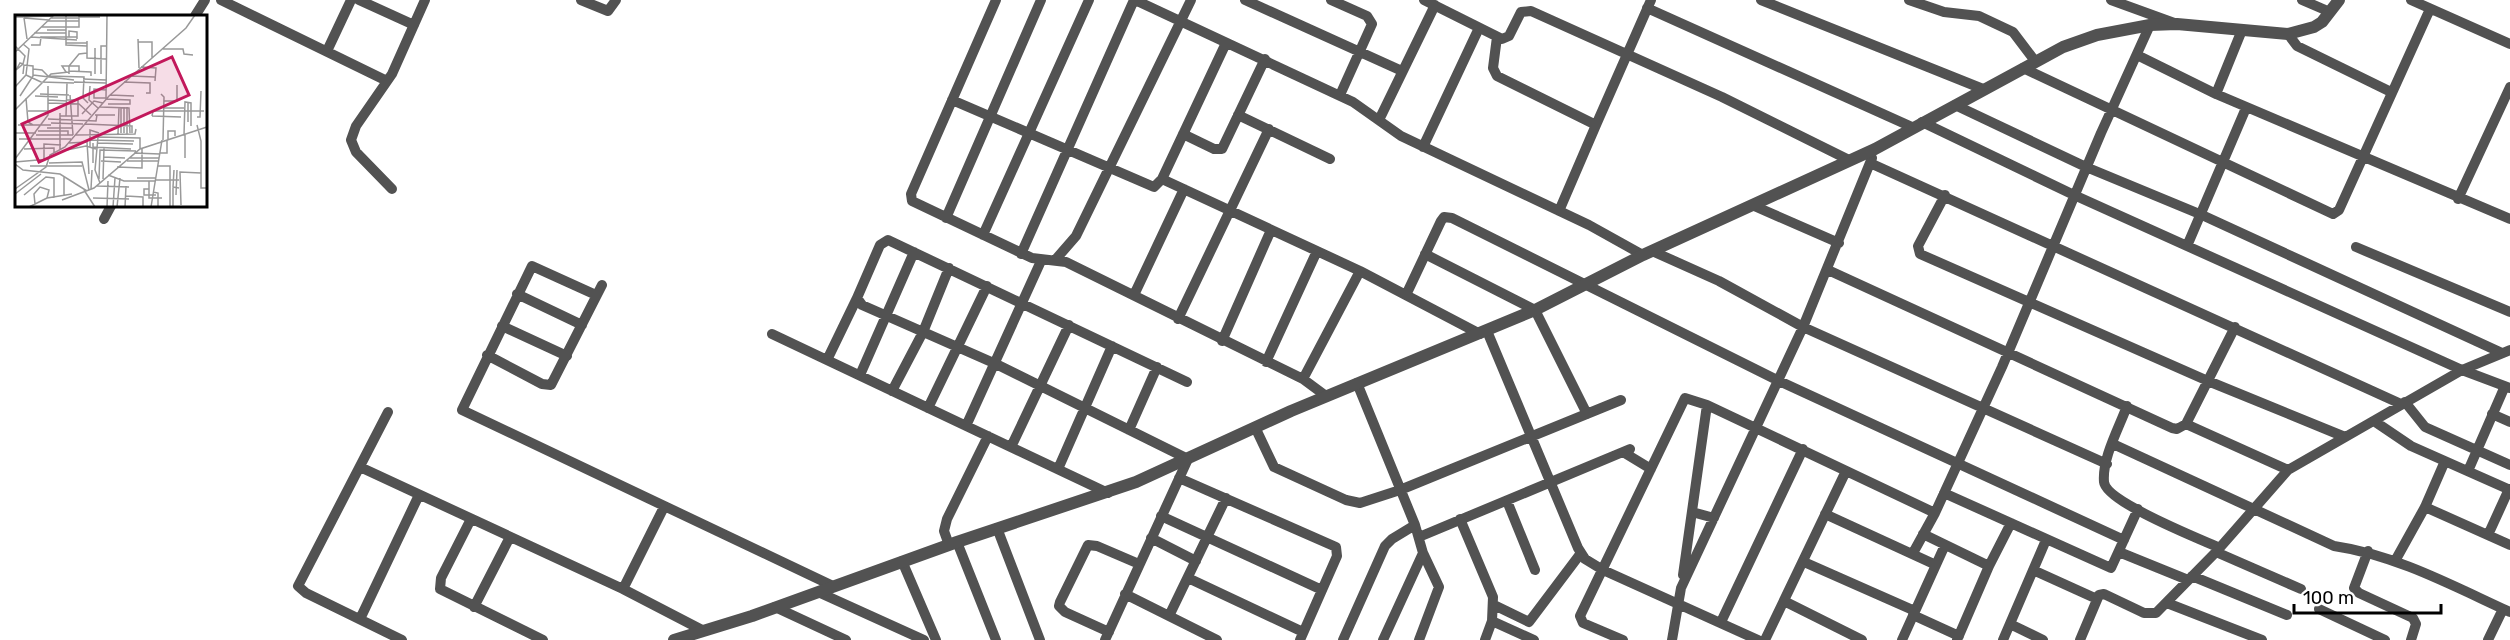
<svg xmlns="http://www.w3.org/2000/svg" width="2510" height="640" font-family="Rubik,sans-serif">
  <rect width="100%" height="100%" fill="#fff"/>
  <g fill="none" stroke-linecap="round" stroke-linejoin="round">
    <path stroke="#525252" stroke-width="10" d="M221,0L387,81
      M359,0L414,25
      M581,0L608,11L616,0
      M996,0L911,194L912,201L1032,258L1066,262L1303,379L1326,396
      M1135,0L1353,102L1401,136L1589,225L1643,255
      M1245,0L1402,71
      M1331,0L1367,16L1372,24L1340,95
      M1424,0L1502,39L1509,36L1521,12L1531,11L1722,97L1849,160
      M1761,0L1983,89
      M1909,0L1944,12L1979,16L2013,32L2035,61
      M2111,0L2177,24
      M2302,0L2330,12
      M2411,0L2510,44
      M1647,8L1912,127
      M195,16L205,0
      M2242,30L2216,94L2510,219
      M2288,34L2297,46L2391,92
      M1497,37L1493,68L1497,76L1596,125L1651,0
      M327,51L351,0
      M2137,55L2216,94
      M2023,68L2333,214L2339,210L2430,9
      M952,100L1154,187L1162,179L1226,43
      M1955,105L2086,167L2202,215L2502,353
      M1238,115L1330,159
      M1379,120L1435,5
      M1922,122L2074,195L2462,370L2510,388
      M1183,134L1214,149H1222L1265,59
      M1423,147L1479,28
      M1870,163L2401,404
      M1162,179L1360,271L1480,334
      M392,189L356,152L351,140L356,126L392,74L425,0
      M1945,195L1918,246L1920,254L2208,381L2345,437
      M2458,199L2510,87
      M1752,205L1839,243
      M1559,211L1596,125
      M946,218L1041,0
      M104,219L111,206
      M983,235L1089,0
      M2187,246L2246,108
      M2356,247L2510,312
      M1652,251L1719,281L1803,327L2107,464
      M1021,254L1134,0
      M1425,254L1535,310L1587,414
      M1056,259L1076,236L1191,0
      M1828,270L2172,428L2177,429L2186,424
      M517,294L582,325
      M596,295L532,266L462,410L833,586
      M1134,295L1184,189
      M1406,295L1441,221L1444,217L1452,218L1777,380L2124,540
      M1178,319L1269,129
      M502,326L567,356
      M2235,327L2186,424L2288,470
      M1487,331L1578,548L1585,559L1603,570L1758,640
      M772,334L1108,493
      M1222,341L1271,230
      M487,355L542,384L551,385L602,285
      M827,360L857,298
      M1266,362L1317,251
      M860,375L914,252
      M1303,379L1360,271
      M1357,383L1415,525L1423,553L1383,640
      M892,391L923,332L949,268
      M2405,402L2425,427L2510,465
      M2127,406C2119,428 2102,458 2104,482C2106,502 2200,539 2220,548
      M928,408L987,286
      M388,412L298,586L306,593L402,640
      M2492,414L2510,422
      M2374,421L2411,446L2510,490
      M966,426L1041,261
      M1255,427L1274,467L1346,500L1360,503L1400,490L1621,400
      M1129,430L1157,367
      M2113,444L2334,546C2396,555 2453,586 2510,612
      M1011,447L1069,325
      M1623,452L1651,469
      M360,467L623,589L704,631
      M1058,469L1112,346
      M2468,471L2505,386
      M1179,478L1336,547L1337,556L1300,640
      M1944,493L2111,568L2138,509
      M1507,501L1535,570
      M2425,507L2510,545
      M1692,512L1714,518
      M1825,514L1936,565
      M1161,516L1322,590
      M471,519L441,578L440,589L543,640
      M1460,519L1493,597L1492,621L1485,640
      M997,528L1040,640
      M1923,534L1989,566L1957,640
      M2488,535L2509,489
      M1419,537L1630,449
      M1151,538L1196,561
      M957,542L996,640
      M949,545L944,531L947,519L988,436
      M2368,551L2354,588L2359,593L2413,618L2416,624L2411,640
      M2119,552L2188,580
      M2216,552L2301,589
      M1913,553L1935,513L2002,367L2101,133L2150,25
      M902,561L936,640
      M2395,561L2425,507L2445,461
      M1804,562L1915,611
      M1989,566L2011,523
      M2033,570L2097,599
      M1683,575L1707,405
      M2192,576L2287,615
      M1188,578L1303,632
      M623,589L664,507
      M818,592L924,640
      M1125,594L1217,640
      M1784,601L1862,640
      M2167,603L2262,640
      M1494,605L1529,622L1581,553
      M474,607L510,537
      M775,607L846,640
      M2319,609L2385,640
      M1913,615L1959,636
      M1169,616L1226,498
      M360,619L419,495
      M1492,621L1534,640
      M1721,622L1803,449
      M2010,624L2043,640
      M1109,632L1065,612L1059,606L1060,602L1088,545L1097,546L1139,564
      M1105,640L1188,459L996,364L862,305L857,298L880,245L888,240L1187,382
      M1343,640L1385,546L1392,539L1415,525
      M1419,640L1439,587L1423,553
      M1623,640L1583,623L1580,616L1685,398L1707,405L1935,513
      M1672,640L1681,588L1803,327L1872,158
      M1765,640L1846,471
      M1902,640L1945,545
      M2003,640L2046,540
      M2080,640L2099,595L2104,594L2144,613H2156L2216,552L2288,470L2462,370L2510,350
      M2488,640L2503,609"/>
    <path stroke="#525252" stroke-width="12" d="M674,640L752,616L957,542L1136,482L1291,411L1535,310L1643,255L1875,149L2063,47L2097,35L2150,25L2177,24L2288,34L2314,27L2322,22L2339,0"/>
  </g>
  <g transform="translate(15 15)">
    <rect width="192" height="192" fill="#fff"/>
    <path fill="none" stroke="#999" stroke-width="1.5" d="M51,0V30L72,31M92,0L91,84L115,85V89H93M0,2L38,1M64,2H85M9,3L34,5M9,3L12,24M36,3H64M32,6H64M26,12H64V0M32,15H51M19,18H51M16,22L62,25M54,22V16L62,17V24M123,24L124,53M72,26V43L91,44M123,27H137V43M51,28H72M8,29L14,34L11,60M16,30H25L26,22H62M0,31L10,41L8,49L1,55L5,48L8,49M80,33V59M148,34H168L169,39L178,40M0,37L39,0M126,52L141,53L140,66M18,54L27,55L33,61L69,62L68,83L73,88M54,56L76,57V61M51,57L47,51H64V57M54,59V51L64,39L72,38M86,59V31H91M18,60L59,65M116,61L140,62M68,64L91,65M26,67L59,68M59,67L91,68M109,67L135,68V78H131M75,71L74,85L83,93M0,72L11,60L26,67M25,79L54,80M146,79L149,82L148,125M55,80L58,120M95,80L119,81M5,81L18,61V51L9,50L8,59M20,81L43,82M11,83L13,107L18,110M91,83H79V74L91,75M33,85L52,86M149,86H162V70M33,88L64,89L76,100M85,92L114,93L115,118M112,92V119M149,93H169M0,95L36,59L54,57M13,96H37M67,99L79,86L88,88M80,100H100M45,101H63V85H52M51,101L52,68M137,101L138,96H189M137,101L166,102M182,102H185L186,76M33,104L81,106L82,100M173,107V87M36,108L68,109M70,109L117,111V118M3,110H36M182,110L186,126V173H192M32,113H58M23,116H53V120M0,118H21M106,118V92M109,118V92M103,119L104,93M21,120H58M60,120L120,119L121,114M169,120L170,87L176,88V111M4,124H56M75,125L119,126M153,125V116H160V121M72,127L74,159M54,128L73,127M78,128V148M83,128L118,129M78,132L116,134M75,133V115L84,118M9,134L39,133V138M45,135V98M47,136L71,131L81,134M119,138L145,139M145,138H152V125M88,142L110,143M115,143H144M170,143V120M0,144L33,100V71M29,144V129L46,130M86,146L106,147M112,146H144M0,147L34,144M34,148L67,147L74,175M0,149L8,155L45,159L72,176M15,151H67M143,151H155V192M102,152L127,153V134M159,155L158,172L164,173M93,160L109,166H140M122,163H141M84,164L85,135L121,136M88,164L89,133M141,165H164M134,166V183H147M85,168L80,155L83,122L125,123V134M82,171L114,172M0,174L31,152L35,140L50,132L94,81L171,13L180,0M76,174L77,155M134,174H129V180H141M69,175L80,192M138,177L143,178V192M0,179L26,159M9,180L31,162L39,163V183M161,180L162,155M49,181V162M111,181L128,182V192M78,183L114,184M47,185L79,173L125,134L192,112M20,189L19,179L25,172L34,175L32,183M166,190L165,157L186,158M14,192L32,183L57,179M92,192L93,166M98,192L100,163M102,192L105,163M110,192L111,171M136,192L147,125M158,192V172"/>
    <path fill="#c2185b" fill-opacity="0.15" stroke="#c2185b" stroke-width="3" d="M157,42L174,80L24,147L7,109Z"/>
    <rect width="192" height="192" fill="none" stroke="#000" stroke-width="3"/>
  </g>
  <path d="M2294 604v9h147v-9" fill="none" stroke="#000000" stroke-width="3"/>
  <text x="2303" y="604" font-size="18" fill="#000000" stroke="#ffffff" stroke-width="4.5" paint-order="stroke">100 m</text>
</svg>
